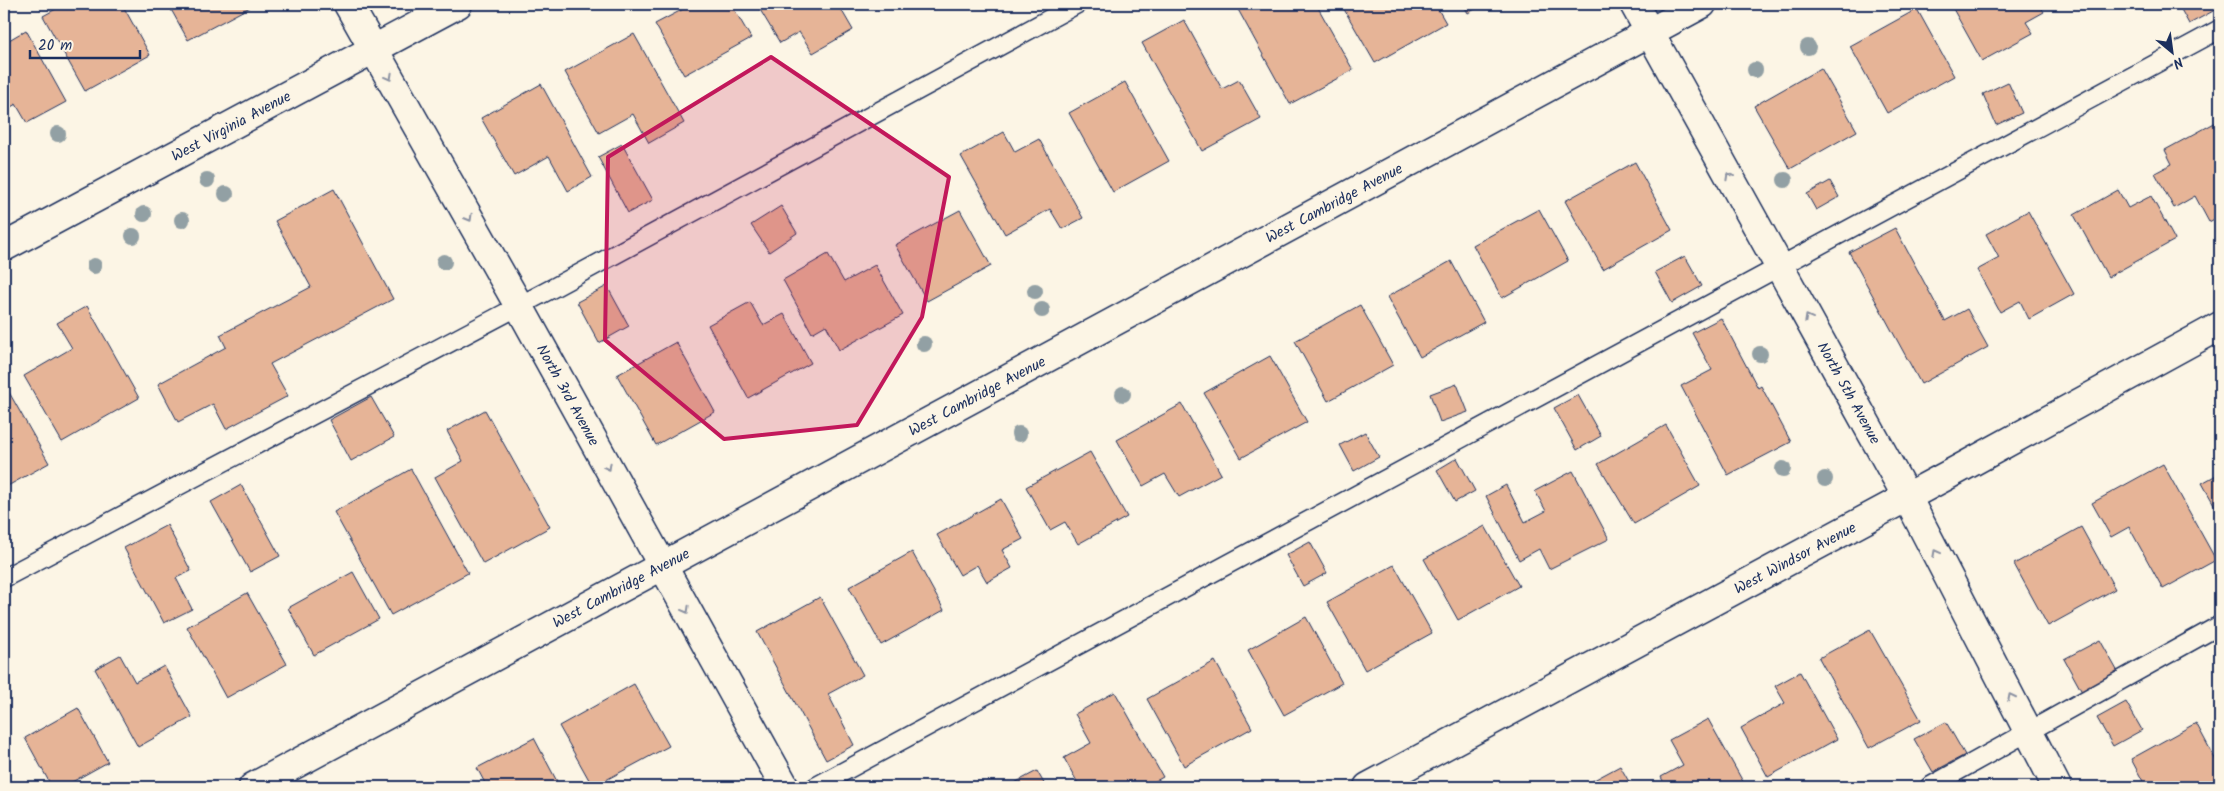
<svg xmlns="http://www.w3.org/2000/svg" width="2224" height="791" font-family="Kalam,sans-serif">
  <rect width="100%" height="100%" fill="#fcf5e5"/>
  <filter id="ink" filterUnits="userSpaceOnUse"><feTurbulence type="fractalNoise" baseFrequency=".02" numOctaves="2"/><feDisplacementMap in="SourceGraphic" scale="10" xChannelSelector="R" yChannelSelector="G"/><feConvolveMatrix kernelMatrix="1 2 1 2 8 2 1 2 1" color-interpolation-filters="sRGB"/></filter>
  <g filter="url(#ink)">
    <path fill="#e6b497" stroke="#1b2f5e" d="M65,4H122L150,55L85,91L43,16Z
      M168,4H248L250,7L188,40Z
      M693,4H731L751,38L684,75L655,24Z
      M766,4H838L853,30L813,53L799,32L780,43L759,8Z
      M1235,4H1316L1353,70L1290,104Z
      M1341,4H1435L1446,23L1375,63Z
      M1463,4H1484L1468,13Z
      M1958,4H2039L2044,12L2026,22L2033,33L1982,61L1952,7Z
      M2178,4H2214L2217,9L2189,24Z
      M1917,9L1954,76L1887,113L1850,46Z
      M1184,20L1222,89L1239,80L1261,119L1202,151L1142,43Z
      M26,30L66,102L27,123L16,104L4,111V43Z
      M634,34L684,123L649,143L633,114L599,133L565,72Z
      M1821,68L1857,131L1790,169L1754,106Z
      M1125,82L1169,161L1113,192L1069,113Z
      M2008,82L2022,113L1996,125L1983,94Z
      M541,84L592,177L568,191L549,156L514,176L481,118Z
      M2220,120V216L2209,222L2195,196L2174,208L2155,173L2172,164L2165,150Z
      M1004,132L1015,152L1039,139L1083,218L1062,229L1050,209L1005,234L961,156Z
      M622,144L653,200L628,213L598,157Z
      M1635,162L1672,230L1603,269L1565,201Z
      M1830,181L1839,197L1816,210L1807,194Z
      M334,189L393,299L270,364L288,396L226,429L213,404L178,422L158,384L226,347L220,335L311,287L275,221Z
      M2118,190L2128,208L2151,196L2175,240L2108,277L2074,215Z
      M781,206L797,233L769,252L751,225Z
      M1539,209L1568,261L1502,298L1473,245Z
      M960,210L991,266L927,301L895,245Z
      M2028,211L2074,294L2029,319L2020,301L2000,312L1977,270L1999,258L1986,234Z
      M1895,228L1945,321L1967,309L1988,347L1921,384L1849,252Z
      M828,254L844,282L875,265L903,315L839,350L826,325L812,333L783,280Z
      M1685,256L1702,286L1672,303L1655,272Z
      M1451,261L1484,322L1420,357L1387,297Z
      M607,286L629,326L599,343L577,302Z
      M750,302L763,325L784,314L811,363L748,398L708,325Z
      M1360,305L1393,365L1328,401L1295,341Z
      M87,306L139,398L62,442L24,376L72,348L57,323Z
      M1721,318L1758,388L1761,386L1791,442L1728,475L1681,386L1712,370L1692,333Z
      M676,342L715,412L656,445L617,375Z
      M1270,356L1307,422L1241,458L1204,393Z
      M1457,384L1468,412L1440,422L1430,394Z
      M6,387L49,463L4,488V388Z
      M1578,395L1601,436L1577,450L1554,408Z
      M371,397L394,437L351,461L329,420Z
      M1182,404L1221,474L1179,497L1165,474L1143,486L1117,440Z
      M485,410L550,527L483,564L435,477L463,461L447,431Z
      M1666,425L1700,486L1634,524L1598,464Z
      M1365,432L1379,457L1354,471L1340,445Z
      M1090,452L1127,517L1078,544L1065,522L1050,530L1026,487Z
      M1457,458L1475,491L1455,502L1437,470Z
      M2163,464L2216,560L2163,589L2129,527L2111,537L2092,503Z
      M411,469L468,573L391,615L334,512Z
      M1573,471L1609,539L1549,569L1539,549L1519,560L1486,496L1506,485L1525,522L1546,511L1535,491Z
      M2220,473V515L2202,483Z
      M241,485L280,556L250,572L211,502Z
      M1001,499L1023,539L1002,550L1012,568L987,582L977,565L960,575L937,535Z
      M167,525L191,571L176,578L192,609L164,623L124,548Z
      M1485,526L1519,586L1458,620L1424,559Z
      M2081,527L2115,589L2048,626L2014,564Z
      M1310,542L1327,573L1303,586L1286,555Z
      M912,552L944,610L881,645L849,587Z
      M1394,565L1432,633L1365,670L1327,602Z
      M353,572L379,619L314,655L288,608Z
      M247,593L287,664L226,698L187,627Z
      M820,597L863,675L828,694L854,745L826,760L757,632Z
      M1306,617L1342,683L1284,715L1248,650Z
      M1870,630L1921,720L1869,748L1819,658Z
      M2100,640L2118,672L2082,692L2064,659Z
      M120,655L135,682L164,666L192,717L138,747L95,669Z
      M1215,661L1252,728L1184,766L1147,699Z
      M1800,672L1837,739L1768,777L1741,728L1785,703L1775,686Z
      M634,684L669,746L593,787L559,726Z
      M1115,692L1163,777L1145,787H1080L1064,758L1091,743L1075,714Z
      M2126,702L2142,730L2113,746L2097,718Z
      M78,708L108,762L63,787H52L25,738Z
      M1708,719L1746,787H1666L1661,777L1683,765L1669,740Z
      M1946,722L1965,755L1933,772L1914,739Z
      M2196,723L2220,768V787H2146L2131,759Z
      M534,738L560,787H487L477,768Z
      M1620,766L1632,787H1581Z
      M1037,771L1046,787H1007Z"/>
    <g fill="none" stroke-linecap="round" stroke-linejoin="round">
      <defs>
        <path id="lane" d="M4,578L553,288L1077,4
          M815,787L2220,29
          M1929,787L2220,625"/>
        <path id="street" d="M4,247L458,4
          M253,787L1702,4
          M1368,787L1948,475L2220,326"/>
        <path id="secondary" d="M348,4L519,306L785,787
          M1634,4L1907,497L2057,787"/>
      </defs>
      <use href="#lane" stroke="#1b2f5e" stroke-width="21"/>
      <use href="#street" stroke="#1b2f5e" stroke-width="31"/>
      <use href="#secondary" stroke="#1b2f5e" stroke-width="31"/>
      <use href="#lane" stroke="#fcf5e5" stroke-width="18"/>
      <use href="#street" stroke="#fcf5e5" stroke-width="28"/>
      <use href="#secondary" stroke="#fcf5e5" stroke-width="28"/>
    </g>
    <g fill="#92a0a4">
      <circle cx="1808" cy="47" r="8"/>
      <circle cx="1755" cy="70" r="8"/>
      <circle cx="58" cy="134" r="8"/>
      <circle cx="207" cy="180" r="8"/>
      <circle cx="1785" cy="180" r="8"/>
      <circle cx="226" cy="194" r="8"/>
      <circle cx="144" cy="214" r="8"/>
      <circle cx="182" cy="220" r="8"/>
      <circle cx="133" cy="236" r="8"/>
      <circle cx="444" cy="262" r="8"/>
      <circle cx="94" cy="266" r="8"/>
      <circle cx="1035" cy="291" r="8"/>
      <circle cx="1042" cy="310" r="8"/>
      <circle cx="924" cy="344" r="8"/>
      <circle cx="1760" cy="354" r="8"/>
      <circle cx="1123" cy="394" r="8"/>
      <circle cx="1019" cy="434" r="8"/>
      <circle cx="1783" cy="469" r="8"/>
      <circle cx="1825" cy="479" r="8"/>
    </g>
    <defs><path id="oneway-chevron" d="M-2-3.5L2.5 0L-2 3.5" fill="none" stroke-width="1.6" stroke-linecap="round" stroke-linejoin="round" transform="scale(1.25)"/></defs>
    <g stroke="#8c92a2">
      <use href="#oneway-chevron" transform="translate(389 77) rotate(61)"/>
      <use href="#oneway-chevron" transform="translate(1729 176) rotate(-119)"/>
      <use href="#oneway-chevron" transform="translate(469 218) rotate(60)"/>
      <use href="#oneway-chevron" transform="translate(1808 318) rotate(-119)"/>
      <use href="#oneway-chevron" transform="translate(608 467) rotate(61)"/>
      <use href="#oneway-chevron" transform="translate(1936 553) rotate(-118)"/>
      <use href="#oneway-chevron" transform="translate(686 610) rotate(61)"/>
      <use href="#oneway-chevron" transform="translate(2011 697) rotate(-117)"/>
    </g>
  </g>
  <path fill="#c2185b" fill-opacity="0.2" stroke="#c2185b" stroke-width="4" stroke-linejoin="round" d="M771,57L949,177L922,317L857,425L724,439L605,340L608,157Z"/>
  <g text-anchor="middle" stroke-width="4" stroke-linejoin="round" paint-order="stroke">
    <g font-size="15" fill="#1b2f5e" stroke="#fcf5e5">
      <text transform="translate(231 126) rotate(-28)" y="5">West Virginia Avenue</text>
      <text transform="translate(1334 203) rotate(-28)" y="5">West Cambridge Avenue</text>
      <text transform="translate(1849 393) rotate(61)" y="5">North 5th Avenue</text>
      <text transform="translate(568 395) rotate(61)" y="5">North 3rd Avenue</text>
      <text transform="translate(977 396) rotate(-28)" y="5">West Cambridge Avenue</text>
      <text transform="translate(1795 558) rotate(-28)" y="5">West Windsor Avenue</text>
      <text transform="translate(621 588) rotate(-28)" y="5">West Cambridge Avenue</text>
    </g>
  </g>
  <rect width="2224" height="791" fill="none" stroke="#fcf5e5" stroke-width="20"/>
  <rect x="10" y="10" width="2204" height="771" fill="none" stroke="#1b2f5e" stroke-width="2" filter="url(#ink)"/>
  <g transform="translate(2172 52) rotate(151)" stroke="#fcf5e5" stroke-width="4" paint-order="stroke">
  <path d="M0-4L9 19L0 12L-9 19Z" fill="#1b2f5e"/>
  <text y="-8" font-size="14" font-weight="bold" text-anchor="middle" fill="#1b2f5e">N</text>
  </g>
  <path d="M30 50v8h110v-8" fill="none" stroke="#1b2f5e" stroke-width="2.5"/>
  <text x="38" y="50" font-size="15" fill="#1b2f5e" stroke="#fcf5e5" stroke-width="4" paint-order="stroke">20 m</text>
</svg>
